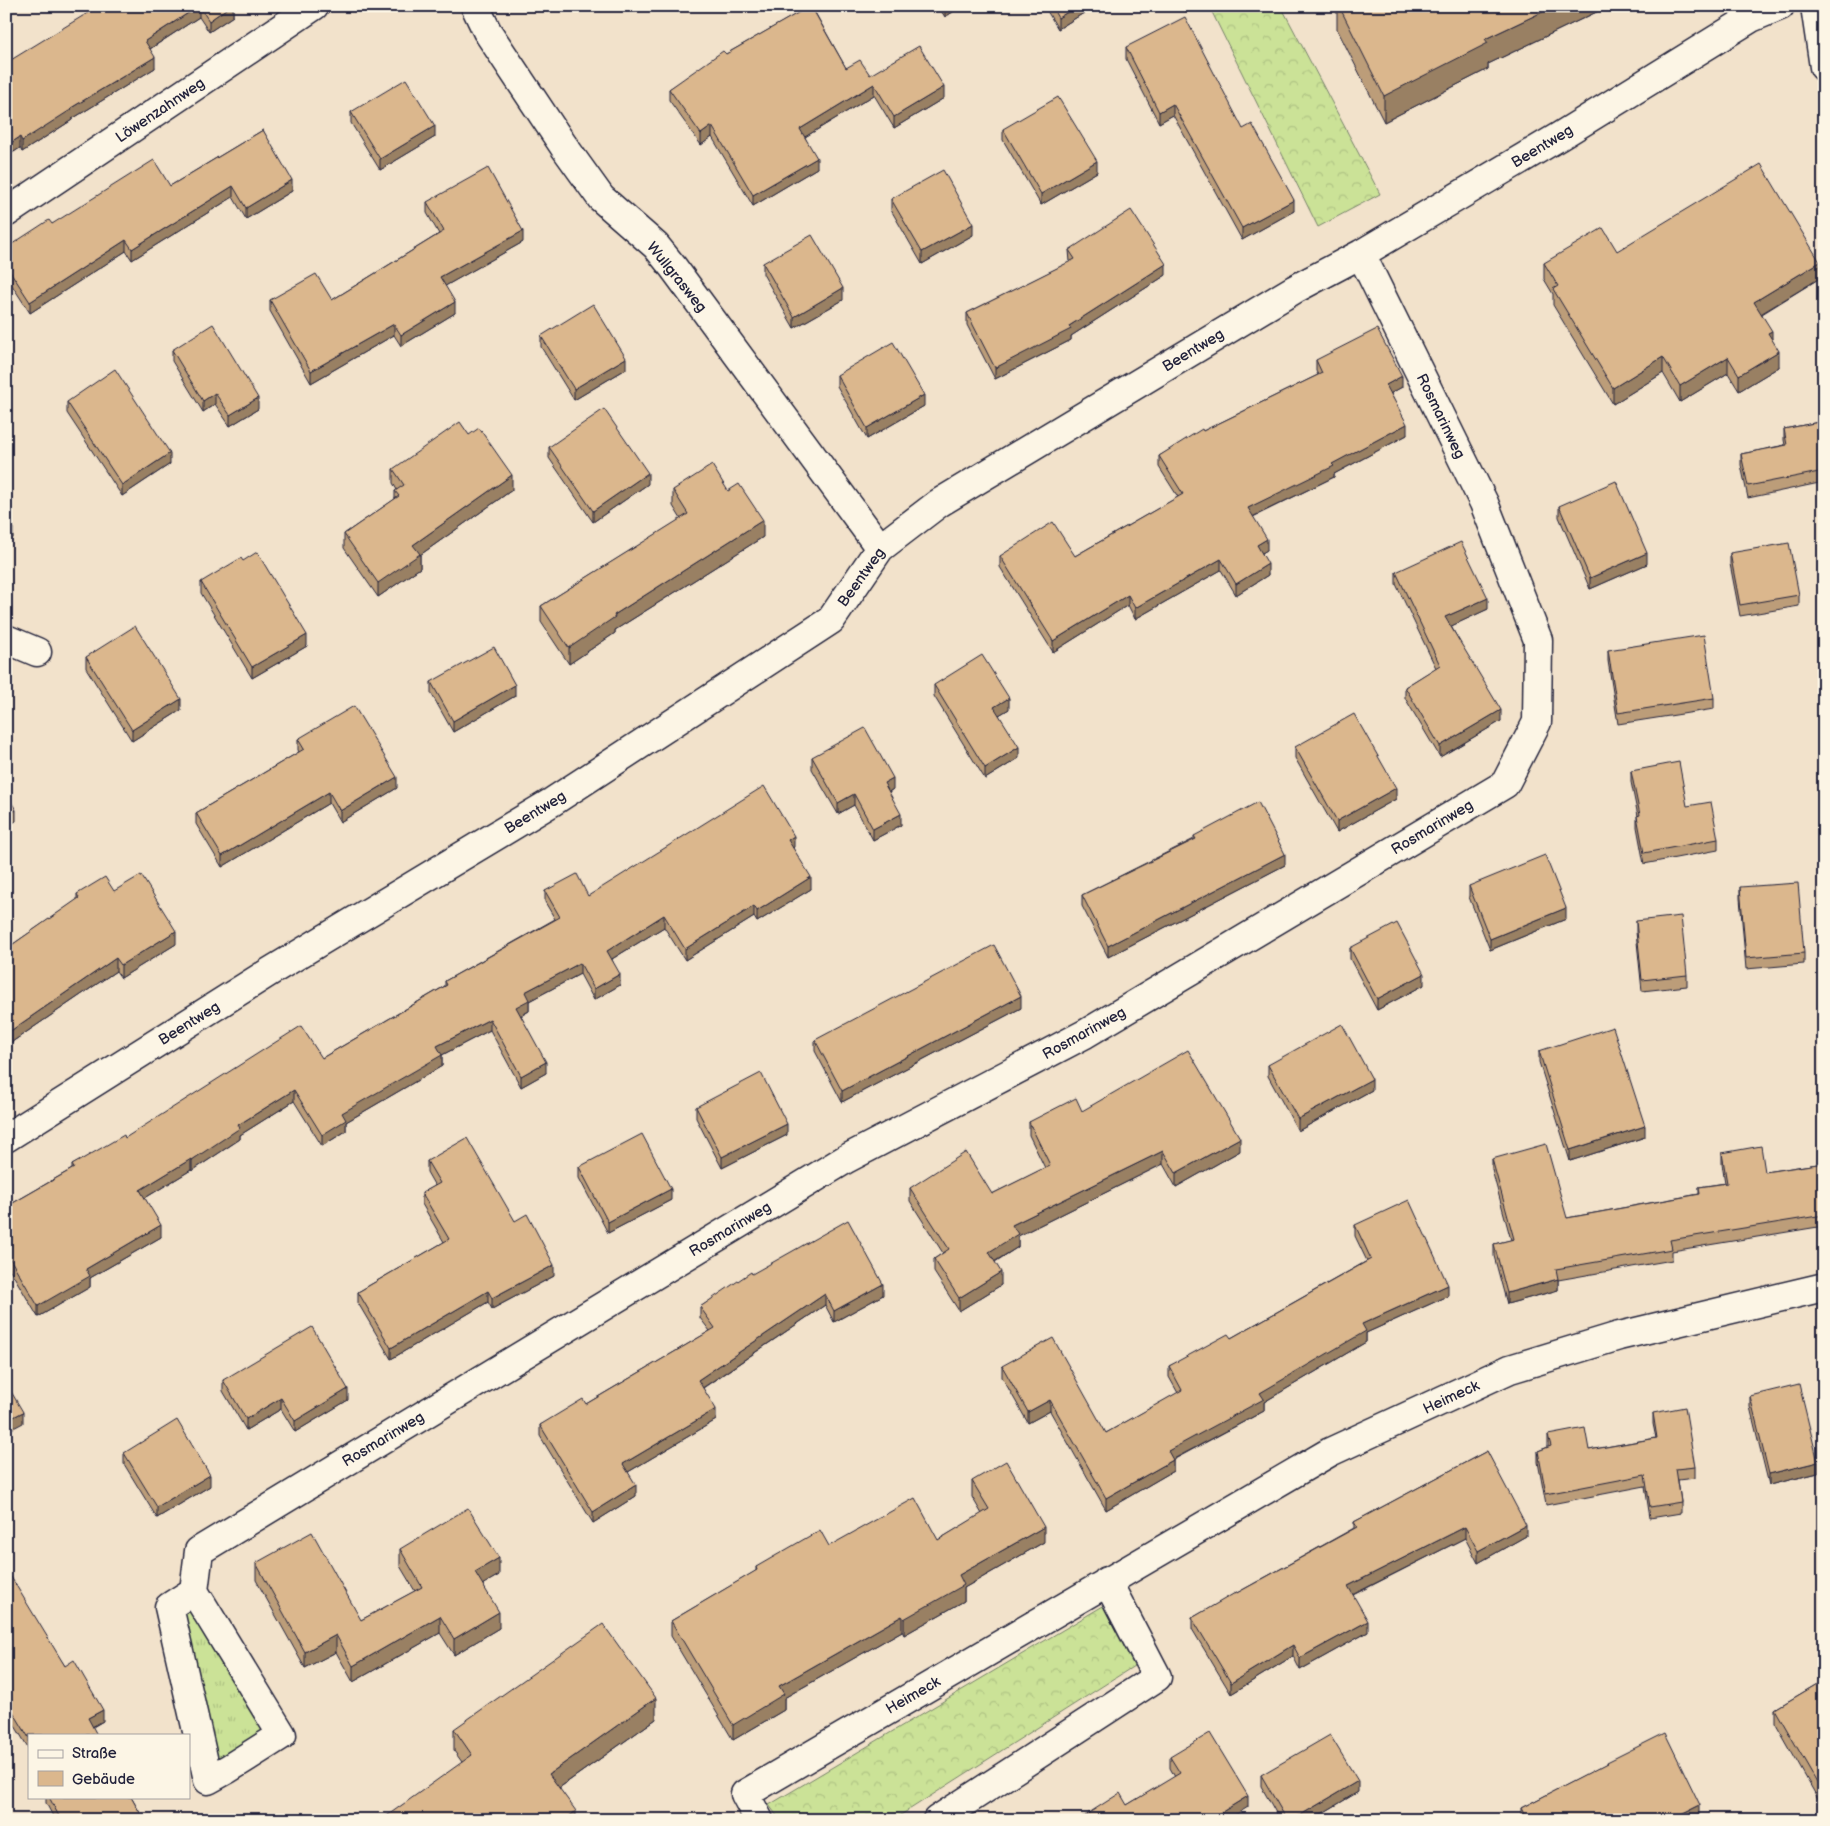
<svg xmlns="http://www.w3.org/2000/svg" width="1830" height="1826" font-family="'Balsamiq Sans',sans-serif">
  <defs>
    <pattern id="grass-tufts" width="24" height="20" patternUnits="userSpaceOnUse" patternTransform="scale(1.25)"><rect width="24" height="20" fill="#cbe297"/><path d="M3 7l-1-3M5 7V3M7 7l1-3M15 17l-1-3M17 17v-4M19 17l1-3" fill="none" stroke="#aec283"/></pattern>
    <pattern id="forest-crowns" width="20" height="18" patternUnits="userSpaceOnUse" patternTransform="scale(1.25)"><rect width="20" height="18" fill="#cbe297"/><path d="M2 6a3 3 0 1 1 6 0M12 15a3 3 0 1 1 6 0" fill="none" stroke="#aec283"/></pattern>
  </defs>
  <rect width="100%" height="100%" fill="#f2e2cb"/>
  <filter id="ink" filterUnits="userSpaceOnUse"><feTurbulence type="fractalNoise" baseFrequency=".02" numOctaves="2"/><feDisplacementMap in="SourceGraphic" scale="10" xChannelSelector="R" yChannelSelector="G"/><feConvolveMatrix kernelMatrix="1 2 1 2 8 2 1 2 1" color-interpolation-filters="sRGB"/></filter>
  <g filter="url(#ink)">
    <path fill="url(#grass-tufts)" stroke="#768269" d="M194,1591L282,1735L208,1780L169,1607Z"/>
    <path fill="url(#forest-crowns)" stroke="#768269" d="M1209,6H1281L1380,194L1318,227Z
      M1103,1606L1134,1666L893,1820H780L769,1805Z"/>
    <g fill="none" stroke-linecap="round" stroke-linejoin="round">
      <defs>
        <path id="minor" d="M475,6L487,31L563,145L601,198L656,246L673,267L880,548
          M1815,6L1824,67
          M6,213L314,6
          M6,639L37,652
          M6,1138L271,971L552,802L831,620L880,548L939,503L1295,289L1361,254L1560,136L1751,18L1780,6
          M194,1591L282,1735L228,1769L208,1780L169,1607L194,1591L199,1551L846,1159L1085,1034L1505,784L1537,722L1538,640L1484,503L1361,254
          M759,1820L745,1794L1330,1452L1510,1369L1619,1336L1824,1287
          M937,1820L1157,1677L1107,1581"/>
      </defs>
      <use href="#minor" stroke="#22223b" stroke-width="31"/>
      <use href="#minor" stroke="#fcf5e5" stroke-width="28"/>
    </g>
    <path fill="#bc9d79" stroke="#22223b" d="M99,6H233V16L209,32L199,17L150,49L155,68L72,119V120L22,152L20,148L6,157Z
      M797,6H819L813,9L846,68L944,98L894,128L874,95L805,137L817,168L753,206L712,137L701,145L669,100V89L726,54L800,12Z
      M938,6H962L945,17Z
      M1044,6H1095L1058,29Z
      M1337,6H1609L1488,64V69L1384,122L1337,29Z
      M1126,47L1243,129L1294,211L1242,240L1173,115L1159,123L1126,59Z
      M351,112L435,137L380,170L351,123Z
      M1003,129L1097,172L1041,205L1003,140Z
      M263,130L292,191L246,219L233,197L132,260L126,251L30,313L6,276V248L52,224L170,186Z
      M891,199L973,235L922,264L891,210Z
      M427,202L523,242L445,286L455,313L401,346L394,335L311,383L270,311V300H332L439,234L427,213Z
      M1069,250L1166,275L1071,336V340L995,379L967,325V313L1070,262Z
      M1617,251L1820,278L1762,314L1772,339L1779,367L1739,391L1728,373L1680,402L1663,373L1613,404L1553,305V294L1544,279V263Z
      M763,263L843,300L794,328L763,274Z
      M541,336L626,369L574,400L541,347Z
      M172,350L258,409L230,426L215,404L203,412L172,361Z
      M1316,360L1402,387L1391,393L1407,435L1334,474V477L1253,517L1267,550L1262,553L1268,575L1236,595L1221,570L1135,619L1128,605L1053,652L1000,567V556H1075L1178,497L1159,467V456L1203,431L1318,375L1316,371Z
      M837,375L924,406L867,439L837,386Z
      M67,402L170,464L122,496L67,413Z
      M1824,421V482L1748,498L1741,465V454L1785,445L1784,440V429Z
      M469,435L512,490L420,555V568L378,597L344,548V534L395,499V491L397,490L393,483V469Z
      M549,447L648,484L593,522L549,458Z
      M673,490L728,491L763,537L615,630V633L569,664L541,622V606L681,519L673,506Z
      M1559,506L1647,564L1590,589L1559,517Z
      M1730,553L1799,595V606L1740,616L1730,564Z
      M1396,572L1488,609L1451,626L1501,721L1440,757L1405,698V687L1436,668L1396,584Z
      M201,582L307,646L252,678L201,593Z
      M1608,650L1714,698V709L1618,724L1608,661Z
      M86,657L181,710L132,741L86,668Z
      M431,682L515,696L453,732L431,693Z
      M934,685L1009,709L999,715L1019,758L985,779L934,696Z
      M298,739L397,788L340,822L329,803L222,867L196,824V813L299,752L298,750Z
      M1295,747L1396,799L1337,832L1295,758Z
      M812,757L893,789L889,792L901,825L873,840L854,805L838,814L812,769Z
      M1631,771L1718,839V850L1644,864L1637,827V816H1638L1631,782Z
      M1194,836L1285,865L1108,957L1082,906V895L1194,839Z
      M794,847L793,848L811,889L757,922L754,917L685,960L664,927L612,959L620,985L594,1000L580,974L529,1001V1011L521,1016L546,1073L521,1087L490,1030L442,1055V1066L346,1122V1131L322,1146L294,1101L240,1135V1139L192,1171L191,1170L145,1198L161,1237L90,1278V1287L38,1317L6,1263V1207L72,1169V1165L125,1138L322,1058L445,986V981L555,919L545,902V891L588,896Z
      M1469,886L1566,919L1490,950L1469,897Z
      M1740,887L1804,953V964L1746,969L1740,898Z
      M114,891L176,944L121,978L116,971L9,1044L6,1040V949L77,900V894Z
      M1636,921L1687,975V986L1642,991L1636,932Z
      M1350,948L1424,985L1377,1010L1350,959Z
      M1021,1008L842,1102L815,1051V1040Z
      M1539,1051L1645,1137L1570,1161L1539,1062Z
      M1268,1065L1372,1090L1298,1131L1268,1076Z
      M696,1107L787,1135L722,1168L696,1118Z
      M1082,1111L1240,1151L1176,1187L1163,1164L1018,1236V1247L995,1262L1001,1285L959,1311L934,1272V1259L943,1253L910,1201V1188L992,1194L1045,1168L1029,1135V1122Z
      M1722,1153L1765,1172L1824,1163V1226L1672,1251V1260L1558,1280V1290L1507,1304L1494,1256V1244L1511,1240L1492,1170V1159L1567,1218L1699,1194V1187L1725,1183L1722,1164Z
      M427,1161L515,1221L554,1276L492,1309L488,1302L391,1359L358,1303V1292L444,1242L422,1204V1193L435,1186L427,1172Z
      M579,1167L671,1200L608,1233L579,1178Z
      M1355,1225L1448,1296L1366,1333V1342L1264,1402V1411L1173,1460V1471L1106,1510L1050,1411L1028,1423L1002,1377V1366L1106,1433L1178,1393L1169,1377V1366L1231,1338L1367,1261L1355,1236Z
      M752,1274L883,1295L834,1322L825,1305L703,1388L716,1420L628,1472L636,1496L593,1523L540,1436V1425L586,1404L710,1331L700,1318V1307Z
      M223,1380L348,1400L295,1432L281,1409L246,1430L223,1391Z
      M1750,1396L1818,1473L1769,1485L1750,1407Z
      M1653,1413L1695,1467V1478L1678,1480L1681,1502V1513L1650,1518L1645,1486L1546,1505L1538,1462V1451L1548,1447V1435L1589,1450L1656,1438L1653,1424Z
      M1487,1451L1526,1536L1478,1563L1465,1538L1353,1595L1368,1632L1300,1670L1293,1656L1231,1694L1192,1629V1618L1354,1528V1522Z
      M124,1453L210,1486L157,1518L124,1464Z
      M972,1481L1044,1542L964,1588V1601L904,1635L902,1631L784,1698V1710L733,1740L671,1636V1621L756,1571V1567L829,1546L938,1540L982,1514L972,1497Z
      M400,1549L499,1575L483,1584L499,1628L454,1655L440,1633L353,1682L336,1652L305,1668L256,1580V1563L361,1620L415,1591L400,1566Z
      M6,1579L65,1666L103,1721L93,1727L29,1735V1749L6,1711Z
      M1824,1680V1802L1821,1804L1775,1723V1709Z
      M656,1719L559,1788L576,1820L462,1762L454,1751V1729Z
      M1170,1757L1248,1807L1078,1820L1127,1805L1175,1777L1170,1768Z
      M1607,1762L1700,1816L1693,1820H1519L1521,1819V1808L1607,1764Z
      M1261,1775L1358,1792L1311,1820H1280L1261,1786Z
      M46,1797H131L144,1820H55L46,1803Z"/>
    <path fill="#998063" stroke="#22223b" d="M199,6V17L145,52V41Z
      M230,6H233V16L209,32V21Z
      M803,6H819L803,16Z
      M945,6H962L945,17Z
      M1077,6H1095L1058,29V18Z
      M1555,6H1609L1488,64V69L1384,122V96L1485,39Z
      M155,57V68L72,119V120L22,152V141L71,108Z
      M874,84V95L800,140V129Z
      M944,87V98L894,128V117Z
      M1173,104V115L1159,123V112Z
      M435,126V137L380,170V159Z
      M712,126V137L701,145V134Z
      M20,137V148L6,157V146Z
      M817,158V168L753,206V195Z
      M1097,161V172L1041,205V194Z
      M292,180V191L246,219V208Z
      M233,186V197L132,260V249Z
      M1294,200V211L1242,240V228Z
      M973,224V235L922,264V252Z
      M523,231V242L440,289V277Z
      M126,240V251L30,313V302Z
      M1820,262V278L1754,318V302Z
      M1166,264V275L1071,336V340L995,379V368L1069,326Z
      M843,288V300L794,328V317Z
      M455,302V313L401,346V335Z
      M394,324V335L311,383V371Z
      M1772,331V347L1768,333Z
      M1779,351V367L1739,391V375Z
      M1663,357V373L1613,404V388Z
      M1728,357V373L1680,402V386Z
      M626,358V369L574,400V389Z
      M1402,376V387L1386,396V385Z
      M215,393V404L203,412V401Z
      M924,395V406L867,439V428Z
      M258,398V409L230,426V415Z
      M1407,424V435L1334,474V477L1248,519V508Z
      M170,453V464L122,496V485Z
      M648,473V484L593,522V511Z
      M512,475V490L420,555V568L378,597V583L413,545Z
      M763,520V537L615,630V633L569,664V648L614,615Z
      M13,527V538L6,542V531Z
      M1267,539V550L1257,556V545Z
      M1647,553V564L1590,589V578Z
      M1221,559V570L1135,619V608Z
      M1268,564V575L1236,595V584Z
      M1128,595V605L1053,652V641Z
      M1488,598V609L1445,629V617Z
      M307,635V646L252,678V667Z
      M515,685V696L453,732V721Z
      M1009,698V709L994,718V707Z
      M181,699V710L132,741V730Z
      M1501,710V721L1440,757V746Z
      M1019,747V758L985,779V768Z
      M397,777V788L340,822V811Z
      M893,778V789L884,795V783Z
      M1396,788V799L1337,832V821Z
      M329,792V803L222,867V856Z
      M854,794V805L838,814V803Z
      M16,810V821L6,827V815Z
      M901,814V825L873,840V829Z
      M794,836V847L788,851V840Z
      M1285,854V865L1108,957V946Z
      M811,877V889L757,922V911Z
      M754,906V917L685,960V949Z
      M1566,908V919L1490,950V939Z
      M664,915V927L607,962V951Z
      M176,931V944L121,978V965Z
      M116,958V971L9,1044V1032Z
      M580,963V974L529,1001V1011L516,1018V1007L525,992Z
      M620,974V985L594,1000V989Z
      M1424,974V985L1377,1010V999Z
      M1021,996V1008L842,1102V1091Z
      M490,1019V1030L442,1055V1066L346,1122V1131L322,1146V1135L342,1113L437,1046Z
      M546,1062V1073L521,1087V1076Z
      M1372,1079V1090L1298,1131V1119Z
      M294,1090V1101L240,1135V1139L192,1171V1160L238,1125Z
      M787,1124V1135L722,1168V1157Z
      M1645,1126V1137L1570,1161V1150Z
      M1240,1138V1151L1176,1187V1173Z
      M1163,1151V1164L1018,1236V1247L989,1265V1252L1012,1225Z
      M191,1159V1170L140,1201V1190Z
      M671,1189V1200L608,1233V1222Z
      M161,1225V1237L90,1278V1287L38,1317V1306L86,1269Z
      M554,1265V1276L492,1309V1298Z
      M1001,1272V1285L959,1311V1298Z
      M1558,1279V1290L1507,1304V1293Z
      M883,1284V1295L834,1322V1311Z
      M1448,1285V1296L1366,1333V1342L1264,1402V1411L1168,1462V1451L1260,1393L1362,1324Z
      M488,1291V1302L391,1359V1348Z
      M825,1294V1305L698,1391V1380Z
      M348,1389V1400L295,1432V1421Z
      M281,1398V1409L246,1430V1419Z
      M1050,1400V1411L1028,1423V1412Z
      M716,1409V1420L623,1475V1464Z
      M23,1412V1423L6,1432V1421Z
      M1173,1460V1471L1106,1510V1498Z
      M1818,1462V1473L1769,1485V1474Z
      M210,1475V1486L157,1518V1507Z
      M636,1485V1496L593,1523V1512Z
      M1526,1525V1536L1478,1563V1551Z
      M1044,1527V1542L964,1588V1601L904,1635V1619L959,1575Z
      M1465,1527V1538L1348,1597V1586Z
      M499,1558V1575L475,1589V1572Z
      M499,1612V1628L454,1655V1639Z
      M440,1616V1633L353,1682V1666Z
      M902,1616V1631L784,1698V1710L733,1740V1725L779,1686Z
      M1368,1621V1632L1300,1670V1658Z
      M336,1635V1652L305,1668V1652Z
      M1293,1645V1656L1231,1694V1683Z
      M656,1698V1719L549,1795V1774Z
      M103,1710V1721L88,1729V1718Z
      M1358,1781V1792L1311,1820H1292Z
      M1824,1788V1802L1821,1804V1789Z
      M1248,1796V1807L1227,1820H1209Z
      M1700,1805V1816L1693,1820H1670Z
      M576,1811V1820H564Z"/>
    <path fill="#dbb78d" stroke="#22223b" d="M99,6H230L209,21L199,6L145,41L155,57L71,108L72,109L22,141L20,137L6,146V63Z
      M810,6H811L846,68L860,60L870,75L919,46L944,87L894,117L874,84L800,129L817,158L753,195L712,126L701,134L669,89L723,51L726,54Z
      M1051,6H1077L1058,18Z
      M1339,6H1555L1485,39L1488,43L1384,96Z
      M1185,17L1243,129L1252,124L1294,200L1242,228L1173,104L1159,112L1126,47Z
      M406,79L435,126L380,159L351,112Z
      M1058,97L1097,161L1041,194L1003,129Z
      M263,130L292,180L246,208L233,186L132,249L126,240L30,302L6,265V248L49,220L52,224L154,160L170,186Z
      M1761,164L1820,262L1754,302L1772,331L1768,333L1779,351L1739,375L1728,357L1680,386L1663,357L1613,388L1553,289L1558,286L1544,263L1603,228L1617,251Z
      M488,168L523,231L440,277L455,302L401,335L394,324L311,371L270,300L316,274L332,300L444,231L427,202Z
      M943,170L973,224L922,252L891,199Z
      M1131,210L1166,264L1069,326L1071,329L995,368L967,313L1075,259L1069,250Z
      M812,235L843,288L794,317L763,263Z
      M593,304L626,358L574,389L541,336Z
      M213,324L258,398L230,415L215,393L203,401L172,350Z
      M1377,329L1402,376L1386,385L1407,424L1332,464L1334,466L1248,508L1267,539L1257,545L1268,564L1236,584L1221,559L1135,608L1128,595L1053,641L1000,556L1053,522L1075,556L1183,494L1159,456L1202,429L1203,431L1322,373L1316,360Z
      M893,342L924,395L867,428L837,375Z
      M115,369L170,453L122,485L67,402Z
      M604,409L648,473L593,511L549,447Z
      M1824,421V471L1748,486L1741,454L1787,445L1784,429Z
      M460,422L469,435L479,428L512,475L413,545L420,554L378,583L344,534L399,496L395,491L404,485L393,469Z
      M712,465L728,491L739,484L763,520L614,615L615,617L569,648L541,606L688,514L673,490Z
      M1616,481L1647,553L1590,578L1559,506Z
      M6,514L13,527L6,531Z
      M1461,542L1488,598L1445,617L1501,710L1440,746L1405,687L1440,665L1396,572Z
      M1789,543L1799,595L1740,605L1730,553Z
      M257,552L307,635L252,667L201,582L241,558L243,561Z
      M135,626L181,699L132,730L86,657Z
      M1704,635L1714,698L1618,713L1608,650Z
      M494,647L515,685L453,721L431,682Z
      M982,655L1009,698L994,707L1019,747L985,768L934,685Z
      M354,706L397,777L340,811L329,792L222,856L196,813L304,749L298,739Z
      M1354,714L1396,788L1337,821L1295,747Z
      M865,728L893,778L884,783L901,814L873,829L854,794L838,803L812,757Z
      M1679,762L1687,806L1711,802L1718,839L1644,853L1637,816L1640,815L1631,771Z
      M764,786L794,836L788,840L811,877L757,911L754,906L685,949L664,915L607,951L620,974L594,989L580,963L525,992L529,1000L516,1007L546,1062L521,1076L490,1019L437,1046L442,1055L342,1113L346,1120L322,1135L294,1090L238,1125L240,1128L192,1160L191,1159L140,1190L161,1225L86,1269L90,1276L38,1306L6,1252V1207L74,1168L72,1165L124,1135L125,1138L301,1026L322,1058L447,985L445,981L560,917L545,891L577,874L588,896Z
      M6,793L16,810L6,815Z
      M1258,802L1285,854L1108,946L1082,895L1196,839L1194,836Z
      M1545,855L1566,908L1490,939L1469,886Z
      M141,875L176,931L121,965L116,958L9,1032L6,1027V949L79,898L77,894L105,877L114,891Z
      M1798,883L1804,953L1746,958L1740,887Z
      M1681,916L1687,975L1642,980L1636,921Z
      M1397,923L1424,974L1377,999L1350,948Z
      M994,945L1021,996L842,1091L815,1040Z
      M1342,1024L1372,1079L1298,1119L1268,1065Z
      M1613,1027L1645,1126L1570,1150L1539,1051Z
      M1188,1050L1240,1138L1176,1173L1163,1151L1012,1225L1018,1234L989,1252L1001,1272L959,1298L934,1259L949,1249L910,1188L966,1152L992,1194L1050,1165L1029,1122L1076,1098L1082,1111Z
      M761,1073L787,1124L722,1157L696,1107Z
      M642,1134L671,1189L608,1222L579,1167Z
      M467,1138L515,1221L527,1214L554,1265L492,1298L488,1291L391,1348L358,1292L449,1239L422,1193L440,1183L427,1161Z
      M1546,1144L1567,1218L1700,1194L1699,1187L1727,1183L1722,1153L1761,1146L1765,1172L1824,1163V1215L1670,1240L1672,1249L1556,1269L1558,1279L1507,1293L1494,1244L1514,1239L1492,1159Z
      M1409,1200L1448,1285L1362,1324L1366,1331L1260,1393L1264,1399L1168,1451L1173,1460L1106,1498L1050,1400L1028,1412L1002,1366L1053,1338L1106,1433L1182,1390L1169,1366L1228,1334L1231,1338L1371,1259L1355,1225Z
      M848,1220L883,1284L834,1311L825,1294L698,1380L716,1409L623,1464L636,1485L593,1512L540,1425L583,1399L586,1404L715,1328L700,1307L751,1272L752,1274Z
      M312,1327L348,1389L295,1421L281,1398L246,1419L223,1380Z
      M6,1383L23,1412L6,1421Z
      M1799,1384L1818,1462L1769,1474L1750,1396Z
      M1685,1407L1695,1467L1676,1469L1681,1502L1650,1507L1645,1475L1546,1494L1538,1451L1551,1446L1548,1435L1585,1428L1589,1450L1657,1438L1653,1413Z
      M177,1420L210,1475L157,1507L124,1453Z
      M1487,1451L1526,1525L1478,1551L1465,1527L1348,1586L1368,1621L1300,1658L1293,1645L1231,1683L1192,1618L1235,1593V1594L1357,1527L1354,1522Z
      M1006,1461L1044,1527L959,1575L964,1585L904,1619L902,1616L779,1686L784,1694L733,1725L671,1621L757,1570L756,1567L820,1530L829,1546L915,1498L938,1540L989,1509L972,1481Z
      M468,1508L499,1558L475,1572L499,1612L454,1639L440,1616L353,1666L336,1635L305,1652L256,1563L312,1532L361,1620L422,1587L400,1549Z
      M11,1577L65,1666L74,1660L103,1710L88,1718L97,1735H29V1738L6,1700V1579Z
      M603,1624L656,1698L549,1774L576,1811L564,1820H381L472,1755L454,1729Z
      M1824,1680V1788L1821,1789L1775,1709Z
      M1210,1733L1248,1796L1209,1820H1078L1120,1793L1127,1805L1180,1773L1170,1757Z
      M1665,1733L1700,1805L1670,1820H1519L1525,1816L1521,1808L1608,1763L1607,1762Z
      M1330,1735L1358,1781L1292,1820H1287L1261,1775Z
      M49,1797H131L144,1820H61Z"/>
  </g>
  <g text-anchor="middle" stroke-width="4.5" stroke-linejoin="round" paint-order="stroke">
    <g font-size="15" fill="#22223b" stroke="#fcf5e5">
      <text transform="translate(160 110) rotate(-34)" y="5">Löwenzahnweg</text>
      <text transform="translate(1542 146) rotate(-31)" y="5">Beentweg</text>
      <text transform="translate(677 277) rotate(51)" y="5">Wullgrasweg</text>
      <text transform="translate(1193 350) rotate(-31)" y="5">Beentweg</text>
      <text transform="translate(1441 416) rotate(64)" y="5">Rosmarinweg</text>
      <text transform="translate(861 577) rotate(-54)" y="5">Beentweg</text>
      <text transform="translate(535 812) rotate(-31)" y="5">Beentweg</text>
      <text transform="translate(1432 827) rotate(-31)" y="5">Rosmarinweg</text>
      <text transform="translate(189 1023) rotate(-32)" y="5">Beentweg</text>
      <text transform="translate(1084 1033) rotate(-29)" y="5">Rosmarinweg</text>
      <text transform="translate(730 1229) rotate(-31)" y="5">Rosmarinweg</text>
      <text transform="translate(1451 1397) rotate(-25)" y="5">Heimeck</text>
      <text transform="translate(383 1439) rotate(-31)" y="5">Rosmarinweg</text>
      <text transform="translate(913 1695) rotate(-30)" y="5">Heimeck</text>
    </g>
  </g>
  <rect width="1830" height="1826" fill="none" stroke="#fcf5e5" stroke-width="25"/>
  <rect x="12" y="12" width="1805" height="1801" fill="none" stroke="#22223b" stroke-width="2" filter="url(#ink)"/>
  <rect x="28" y="1734" width="162" height="65" fill="#fcf5e5" stroke="#a5a1a1"/>
  <rect x="38" y="1750" width="25" height="8" fill="#fcf5e5" stroke="#a5a1a1"/>
  <text x="72" y="1758" font-size="15" fill="#22223b">Straße</text>
  <rect x="38" y="1771" width="25" height="15" fill="#dbb78d" stroke="#a5a1a1"/>
  <text x="72" y="1784" font-size="15" fill="#22223b">Gebäude</text>
</svg>
